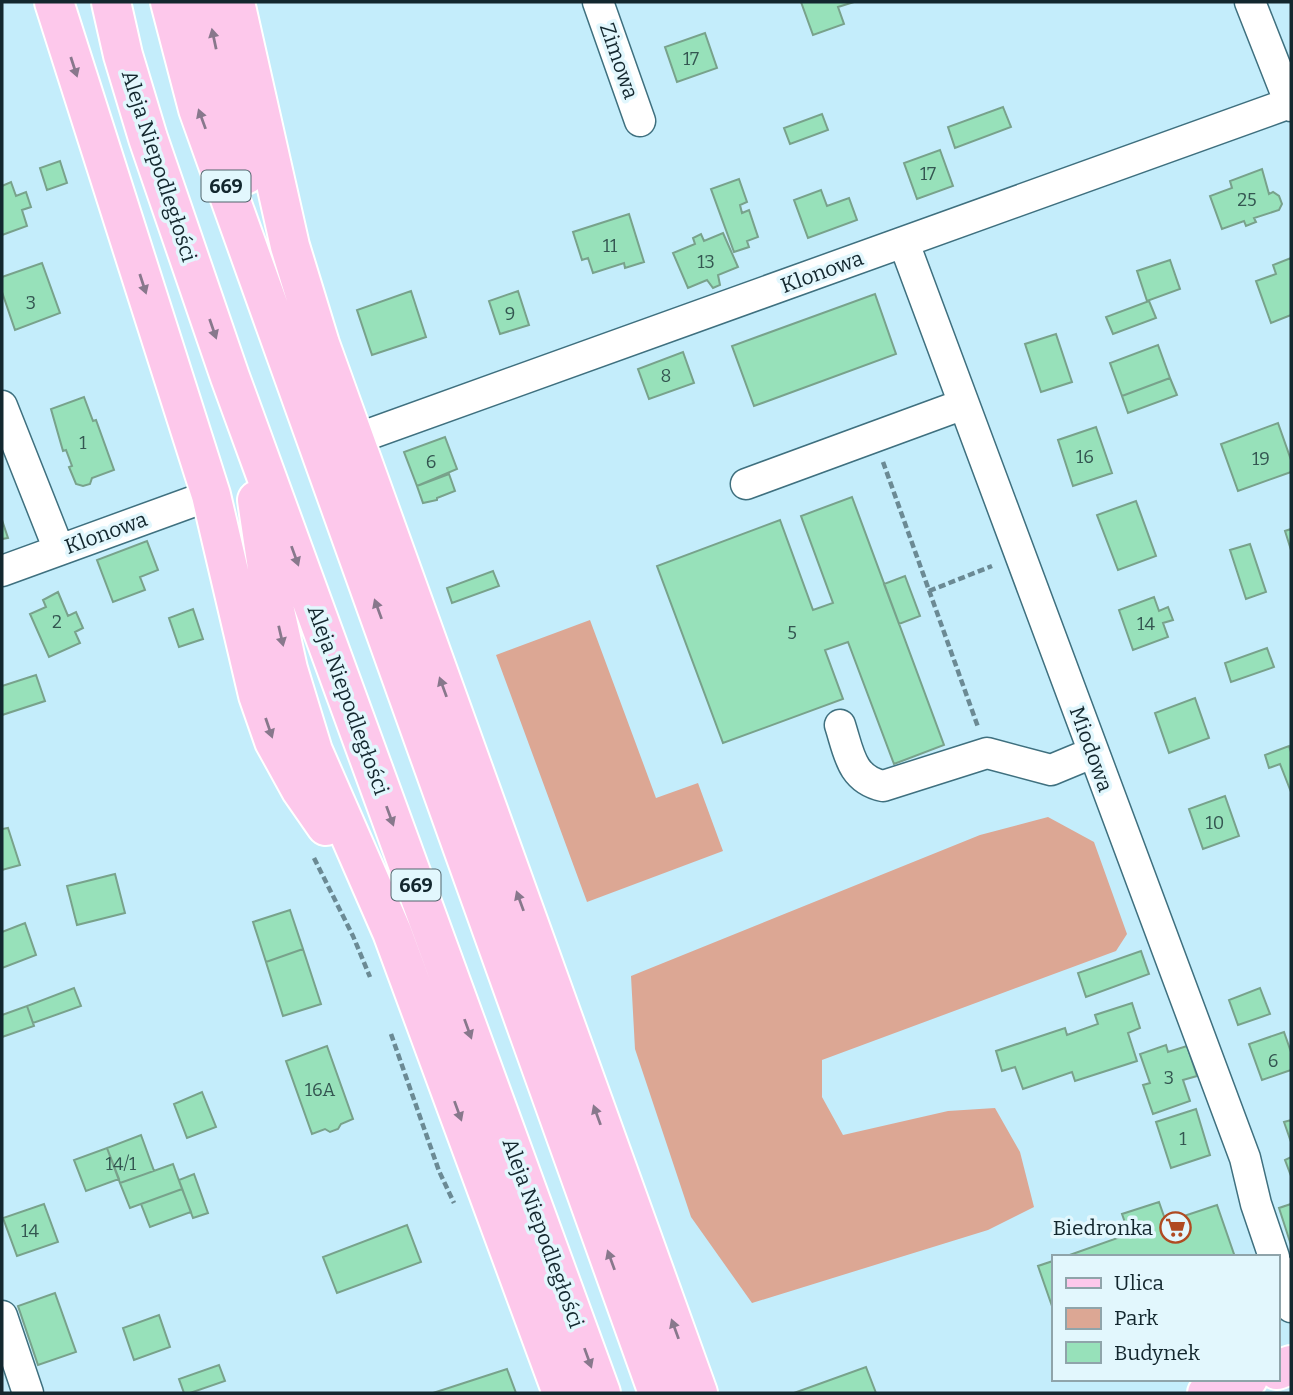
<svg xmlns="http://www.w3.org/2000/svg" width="1293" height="1395" font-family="Bitter,serif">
  <rect width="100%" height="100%" fill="#c4edfb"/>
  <path fill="#dca794" d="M590,620L656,798L698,783L723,851L587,902L496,655Z
    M1048,817L1094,842L1127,934L1116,951L822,1060V1097L843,1135L948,1111L995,1108L1020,1152L1034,1207L988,1230L752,1303L691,1217L635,1049L631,976L980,835Z"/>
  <path fill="#97e1ba" stroke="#78a28b" stroke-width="2" d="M801,2H854L838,7L844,24L813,35Z
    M705,33L717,68L677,82L665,47Z
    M1003,107L1011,127L955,148L948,127Z
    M822,114L828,130L790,144L784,128Z
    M940,150L953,186L917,199L904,163Z
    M60,161L67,183L47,190L40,168Z
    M1262,169L1269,194L1273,192L1279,196L1282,204L1279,210L1254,218L1256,222L1246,226L1244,221L1222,229L1210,196L1232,188L1230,181Z
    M739,179L747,202L740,205L742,213L749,210L758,237L747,241L749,247L734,252L711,189Z
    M11,182L16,196L26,192L31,207L22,210L27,226L2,235V186Z
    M821,190L827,206L849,198L857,220L808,238L794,200Z
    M629,214L644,262L625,268L624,263L593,273L588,258L582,260L573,232Z
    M723,233L738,267L718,275L720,285L713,288L707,280L688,288L673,253L695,244L693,238L701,234L704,241Z
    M1291,258V315L1271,323L1256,281L1276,274L1273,265Z
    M1170,260L1180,289L1147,301L1137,271Z
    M42,263L60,313L15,330L2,292V277Z
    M411,291L426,337L372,355L357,310Z
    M518,291L529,325L500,334L489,301Z
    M875,294L896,354L754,406L732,346Z
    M1149,301L1156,318L1113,334L1106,317Z
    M1056,334L1072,382L1041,392L1025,344Z
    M1158,345L1170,378L1122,396L1110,363Z
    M683,352L694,383L649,399L638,369Z
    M1170,378L1177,395L1128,413L1122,396Z
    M84,397L93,421L96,420L114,470L92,478L90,484L83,486L76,484L69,467L72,466L66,450L63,451L51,409Z
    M1278,423L1291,460V472L1238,491L1221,444Z
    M1096,427L1112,473L1073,486L1058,440Z
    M445,437L457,469L417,486L404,452Z
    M449,474L455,491L437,498V500L423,503L417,486Z
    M852,497L944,745L894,764L848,642L825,650L843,699L723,743L657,566L780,520L813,610L833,603L801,516Z
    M1136,501L1156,556L1118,570L1097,515Z
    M2,520L8,538L2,539Z
    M1291,529V550L1285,531Z
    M147,541L158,570L140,577L145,590L113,602L97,560Z
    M1250,544L1266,592L1246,599L1230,550Z
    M493,571L499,586L452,603L447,588Z
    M905,576L920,616L899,624L884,584Z
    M58,592L68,616L76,612L83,628L75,632L80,643L49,657L30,614L46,607L43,600Z
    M1154,597L1159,611L1168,607L1173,620L1163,623L1168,637L1133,650L1119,610Z
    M193,609L203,639L179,647L169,618Z
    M1267,648L1274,667L1231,682L1225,663Z
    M36,675L45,701L2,715V686Z
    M1195,698L1209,738L1169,753L1155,713Z
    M1289,746L1291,752V792L1280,764L1269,768L1265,755Z
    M1225,796L1239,836L1203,849L1189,809Z
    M8,828L20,865L2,870V829Z
    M115,874L125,913L77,925L67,886Z
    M290,910L303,949L266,962L253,922Z
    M25,923L36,955L2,968V932Z
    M303,949L321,1004L283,1016L266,962Z
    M1141,951L1149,974L1086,997L1078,973Z
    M74,988L81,1006L33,1023L27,1006Z
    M1260,988L1270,1014L1238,1025L1229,1000Z
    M1132,1003L1140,1028L1128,1033L1137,1061L1075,1081L1072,1072L1023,1089L1015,1067L1002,1071L996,1051L1065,1028L1067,1035L1098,1024L1095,1015Z
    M27,1006L34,1026L2,1037V1015Z
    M1284,1032L1291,1052V1070L1262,1080L1249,1044Z
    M1166,1045L1168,1052L1187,1046L1197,1076L1183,1080L1190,1101L1153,1114L1143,1085L1150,1083L1140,1054Z
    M327,1046L353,1119L341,1124L338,1129L330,1132L325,1129L312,1134L286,1061Z
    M202,1092L216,1127L187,1138L174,1104Z
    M1196,1109L1210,1155L1171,1168L1156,1122Z
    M1291,1120V1142L1284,1122Z
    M141,1135L154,1171L120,1183L107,1148Z
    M107,1148L119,1179L86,1191L74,1160Z
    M1291,1157V1176L1285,1160Z
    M173,1164L182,1189L130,1208L120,1183Z
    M194,1174L208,1213L193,1218L179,1180Z
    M182,1189L191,1212L150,1227L141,1204Z
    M1159,1202L1166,1222L1217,1205L1235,1257H1064L1129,1234L1122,1214Z
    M44,1204L58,1242L17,1256L3,1218Z
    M1291,1204V1245L1279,1208Z
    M407,1225L421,1262L337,1293L323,1257Z
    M1053,1261V1309L1038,1266Z
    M55,1293L76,1352L38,1365L18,1306Z
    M159,1315L170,1347L134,1360L123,1328Z
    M219,1365L225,1381L190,1393H184L179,1379Z
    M866,1367L876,1393H794Z
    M507,1369L516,1393H433Z"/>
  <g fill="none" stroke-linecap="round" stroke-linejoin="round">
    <defs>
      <path id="minor" d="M598,2L640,121
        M1250,2L1291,106
        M904,243L1245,1158L1256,1204L1274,1257
        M2,406L59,550
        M353,440L1290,103
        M746,484L964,404
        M2,571L211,495
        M840,725C849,753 851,779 883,786L987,753L1051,770L1092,753
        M1277,1266L1291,1307
        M2,1316L28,1393"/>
      <path id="major" d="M54,2L211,495L258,695L274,741L301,790L326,826
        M111,2L123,55L148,138L230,377L601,1393
        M170,2L198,109L658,1393
        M206,2L245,175
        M235,2L290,246L320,344L698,1393
        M257,500L270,588L288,669L313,751L392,932L562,1393
        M1277,1370L1291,1365
        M1207,1393L1248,1379"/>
    </defs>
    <use href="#minor" stroke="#3f707f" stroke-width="33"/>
    <use href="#major" stroke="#fff" stroke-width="42"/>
    <path stroke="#6b8a94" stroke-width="4.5" stroke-dasharray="7 3.5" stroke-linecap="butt" d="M883,462L978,727
      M929,591L992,566
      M314,858L353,936L370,977
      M391,1034L439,1171L454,1203"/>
    <use href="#minor" stroke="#fff" stroke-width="30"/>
    <use href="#major" stroke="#fdc8eb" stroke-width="38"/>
  </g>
  <defs><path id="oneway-solid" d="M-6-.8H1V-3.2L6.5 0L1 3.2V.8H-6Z" transform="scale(1.75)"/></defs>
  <g fill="#88788c">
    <use href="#oneway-solid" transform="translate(214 39) rotate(-102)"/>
    <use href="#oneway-solid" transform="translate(74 67) rotate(72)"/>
    <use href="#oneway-solid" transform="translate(202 119) rotate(-110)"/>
    <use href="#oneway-solid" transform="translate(143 284) rotate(72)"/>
    <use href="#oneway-solid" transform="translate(213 329) rotate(71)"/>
    <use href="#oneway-solid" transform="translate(295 556) rotate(70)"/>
    <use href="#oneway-solid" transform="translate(378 609) rotate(-110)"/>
    <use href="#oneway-solid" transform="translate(281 636) rotate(77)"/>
    <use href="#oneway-solid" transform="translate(443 687) rotate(-110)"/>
    <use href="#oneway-solid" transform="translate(269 728) rotate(71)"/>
    <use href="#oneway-solid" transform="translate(390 816) rotate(70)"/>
    <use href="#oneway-solid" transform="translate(520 901) rotate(-110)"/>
    <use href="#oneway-solid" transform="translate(468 1029) rotate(70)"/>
    <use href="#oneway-solid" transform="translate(458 1111) rotate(70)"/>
    <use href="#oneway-solid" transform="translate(597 1115) rotate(-110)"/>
    <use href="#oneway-solid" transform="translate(611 1260) rotate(-110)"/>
    <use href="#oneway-solid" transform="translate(675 1329) rotate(-110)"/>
    <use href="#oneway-solid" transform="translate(588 1358) rotate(70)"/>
  </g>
  <defs>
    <symbol id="supermarket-ring" viewBox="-11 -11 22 22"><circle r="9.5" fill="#e2f7fd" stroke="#b04a21" stroke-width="1.5"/><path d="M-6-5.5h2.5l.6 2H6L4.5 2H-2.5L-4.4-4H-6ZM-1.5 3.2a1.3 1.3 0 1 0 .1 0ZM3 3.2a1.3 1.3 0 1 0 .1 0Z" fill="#b04a21"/></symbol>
  </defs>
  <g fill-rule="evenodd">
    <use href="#supermarket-ring" x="1158" y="1210" width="35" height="35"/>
  </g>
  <g text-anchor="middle" stroke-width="7" stroke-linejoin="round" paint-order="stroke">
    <g font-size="18" fill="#345651">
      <text x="691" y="65">17</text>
      <text x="928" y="180">17</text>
      <text x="1247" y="206">25</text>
      <text x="610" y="252">11</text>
      <text x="706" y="268">13</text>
      <text x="31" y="309">3</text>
      <text x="510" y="320">9</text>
      <text x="666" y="382">8</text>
      <text x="83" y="449">1</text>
      <text x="1085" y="463">16</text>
      <text x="1261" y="465">19</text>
      <text x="431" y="468">6</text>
      <text x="57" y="628">2</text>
      <text x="1146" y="630">14</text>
      <text x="792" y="639">5</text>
      <text x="1215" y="829">10</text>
      <text x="1273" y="1067">6</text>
      <text x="1169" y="1084">3</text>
      <text x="320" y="1096">16A</text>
      <text x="1183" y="1145">1</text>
      <text x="121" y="1170">14/1</text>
      <text x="30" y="1237">14</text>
    </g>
    <g fill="#e2f7fd" stroke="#51656c" stroke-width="2">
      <rect x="201.5" y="170.5" width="49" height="31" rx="5"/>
      <rect x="391.5" y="869.5" width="49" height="31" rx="5"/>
    </g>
    <g font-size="19" font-weight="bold" fill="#13272e">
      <text x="226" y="193">669</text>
      <text x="416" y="892">669</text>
    </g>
    <g font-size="21" fill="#13272e" stroke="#e2f7fd">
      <text transform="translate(619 61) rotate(71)" y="7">Zimowa</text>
      <text transform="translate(159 166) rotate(72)" y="7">Aleja Niepodległości</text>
      <text transform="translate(822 272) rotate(-20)" y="7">Klonowa</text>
      <text transform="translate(106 533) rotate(-20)" y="7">Klonowa</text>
      <text transform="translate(348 700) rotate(70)" y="7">Aleja Niepodległości</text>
      <text transform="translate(1091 749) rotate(70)" y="7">Miodowa</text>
      <text transform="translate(543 1233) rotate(70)" y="7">Aleja Niepodległości</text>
    </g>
    <g font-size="21" fill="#13272e" stroke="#e2f7fd" text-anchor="end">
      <text x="1153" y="1235">Biedronka</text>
    </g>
  </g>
  <rect width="1293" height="1395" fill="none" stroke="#13272e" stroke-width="7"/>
  <rect x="1052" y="1255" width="228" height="126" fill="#e2f7fd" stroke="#8fa4aa" stroke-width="2"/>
  <rect x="1066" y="1278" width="35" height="10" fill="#fdc8eb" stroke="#8fa4aa" stroke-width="2"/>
  <text x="1114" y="1290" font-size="21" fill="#13272e">Ulica</text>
  <rect x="1066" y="1308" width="35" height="21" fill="#dca794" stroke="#8fa4aa" stroke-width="2"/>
  <text x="1114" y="1325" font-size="21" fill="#13272e">Park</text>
  <rect x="1066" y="1342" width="35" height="21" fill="#97e1ba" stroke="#8fa4aa" stroke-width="2"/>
  <text x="1114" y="1360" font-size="21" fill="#13272e">Budynek</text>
</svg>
